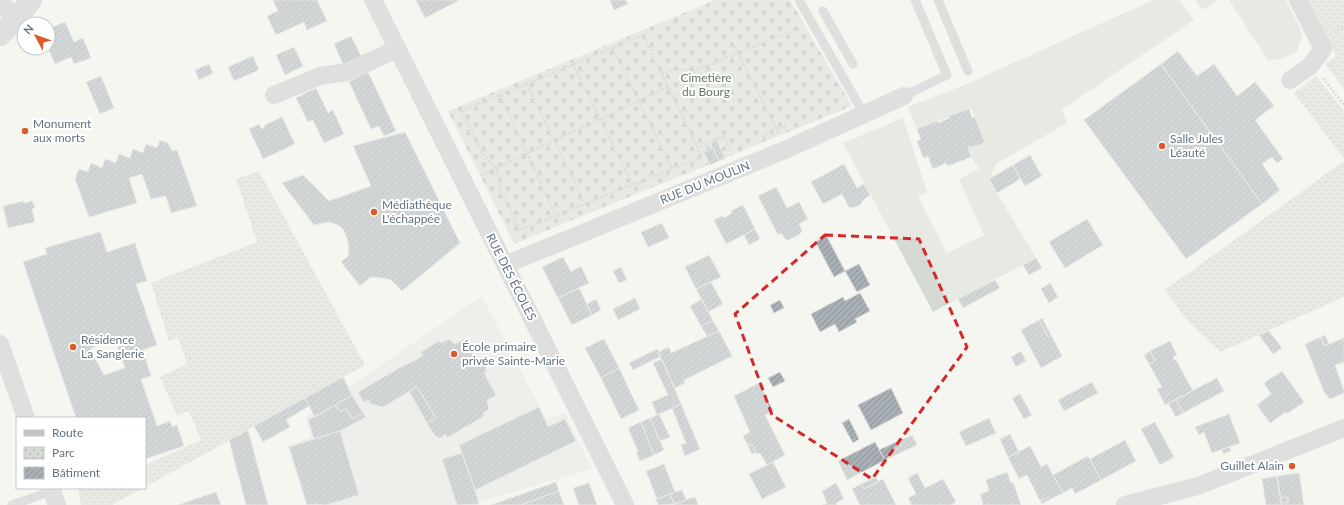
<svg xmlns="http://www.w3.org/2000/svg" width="1344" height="505" font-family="Lato,sans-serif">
  <defs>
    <pattern id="cemetery-stones" width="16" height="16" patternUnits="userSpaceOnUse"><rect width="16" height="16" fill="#d5dbd2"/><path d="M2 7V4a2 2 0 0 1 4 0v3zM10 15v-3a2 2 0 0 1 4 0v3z" fill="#b0b6b0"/></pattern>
    <pattern id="park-dots" width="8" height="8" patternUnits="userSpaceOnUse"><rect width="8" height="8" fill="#d5dbd2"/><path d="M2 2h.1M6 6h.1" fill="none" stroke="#b0b6b0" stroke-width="1.8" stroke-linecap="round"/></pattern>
    <pattern id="building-hatch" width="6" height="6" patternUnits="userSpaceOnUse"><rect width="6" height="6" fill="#a8afb5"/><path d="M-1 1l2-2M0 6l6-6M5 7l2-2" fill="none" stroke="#8c9399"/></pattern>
  </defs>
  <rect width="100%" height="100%" fill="#f5f5f1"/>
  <path fill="#e5e6e4" d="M482,296L546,419L565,412L592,469L469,505H309L287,446L311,437L305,417Z"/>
  <path fill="#d5dbd2" d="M1153,0H1179L1194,20L1062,109L1067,123L996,164L989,180L1036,258L933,312L843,143L903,118L927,192L918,196L947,253L984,235L959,179L979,169L971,157L968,147L985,143L971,108L917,129L908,107L962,86Z
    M1195,0H1218L1202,10Z
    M1229,0H1286L1300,28L1302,37L1297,51L1283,59L1268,60Z"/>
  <path fill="url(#cemetery-stones)" d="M715,0H790L852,106L514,244L448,111Z"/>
  <path fill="url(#park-dots)" d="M1308,0H1344V89L1325,64L1336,56Z
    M1316,76L1344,111V159L1294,93Z
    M1344,161V297L1220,352L1186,319L1165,290Z
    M259,171L365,365L145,487V465L201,440L189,411L177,416L160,377L187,364L178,337L169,341L151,283L257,242L236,179Z
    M83,488H143L112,505H81L78,490Z"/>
  <path fill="url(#building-hatch)" stroke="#d6d6d4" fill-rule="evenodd" d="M273,0H317L327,21L307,30L304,22L276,35L267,16L278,11Z
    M416,0H458V1L425,18Z
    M610,0H626L628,4L614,10Z
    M65,22L74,42L83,38L91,58L74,64L71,57L55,64L48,48V29Z
    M351,36L361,56L343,64L334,44Z
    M294,47L303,66L285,75L276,55Z
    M1178,51L1197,76L1214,64L1237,96L1255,82L1274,106L1255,120L1283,159L1277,163L1272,157L1262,164L1280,190L1262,204L1161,64Z
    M253,56L259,70L234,81L228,67Z
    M209,64L213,73L199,80L195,70Z
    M1161,64L1262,204L1186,259L1084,120Z
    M368,72L396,131L384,136L379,126L371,129L349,82Z
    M101,76L114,108L100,114L86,82Z
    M316,88L328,113L333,110L344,134L324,143L313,120L308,122L296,98Z
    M969,109L972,118L975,117L985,143L973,147L972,146L968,147L971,157L948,166L946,163L933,169L928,156L924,158L922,155L917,141L921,140L917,129L937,121L938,123L950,118L949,116Z
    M282,117L295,144L263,159L249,129L259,124L262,129L264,128L265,125Z
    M405,132L460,243L402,291L391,280L383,278L371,277L360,286L341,262L348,256L349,247L347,238L343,229L338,225L329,222L314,225L282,183L303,175L329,201L371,186L353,146Z
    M160,140L168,143L172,151L177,150L197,206L171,213L166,196L151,199L142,174L129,178L137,203L89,217L75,179L79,169L88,172L91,163L102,168L105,159L116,163L119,154L130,158L133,149L143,153L146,144L157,148Z
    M717,141L725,158L719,161L711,144Z
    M713,148L719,161L710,165L704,152Z
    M1030,155L1042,176L1025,186L1013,165Z
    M844,164L857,188L864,184L870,195L863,200L861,204L853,208L849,207L842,194L823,204L811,182Z
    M1013,165L1020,179L997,193L989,179Z
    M776,187L787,208L799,202L808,219L799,224L802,230L800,234L788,240L785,239L781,233L778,235L758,196Z
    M23,201L24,203L32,201L35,208L32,209L35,222L8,228L3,206Z
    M743,205L755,229L726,244L714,220L722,216L724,218L732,213L731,211Z
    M1087,219L1103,245L1065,268L1049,242Z
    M662,223L669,238L648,247L641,232Z
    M755,229L760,239L749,245L744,235Z
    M100,232L107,252L135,243L147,281L136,284L157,345L143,350L151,376L141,379L157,426L170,421L172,427L177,425L184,446L145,459V418H76L23,262L47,254L45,248ZM114,337L125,368L104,375L90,349Z
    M826,235L845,271L834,277L815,241Z
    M709,255L721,277L696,289L685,267Z
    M563,257L571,272L581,266L589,283L558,298L542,267Z
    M1036,258L1042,268L1029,275L1023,265Z
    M859,264L870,285L857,292L845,271Z
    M621,267L627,280L619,283L613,271Z
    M995,280L1000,288L963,308L958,299Z
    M711,282L723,304L708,312L696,289Z
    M1050,283L1058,297L1049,303L1041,289Z
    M579,288L592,315L572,325L558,298Z
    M860,293L870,311L855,319L857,322L839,332L835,324L820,332L811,314L843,297L845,301Z
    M635,298L640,309L618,320L613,309Z
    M596,299L601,310L592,315L587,304Z
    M702,299L713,321L701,326L690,306Z
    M780,300L784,308L774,313L770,305Z
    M1042,318L1051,335L1048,337L1039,320Z
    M1039,320L1048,337L1051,335L1062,356L1041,368L1021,330Z
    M713,321L719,331L707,336L701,326Z
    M719,331L732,356L684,380L685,383L675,388L658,352L669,347L671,353Z
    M1269,331L1282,348L1273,354L1259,335Z
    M1325,335L1329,344L1324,346L1321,337Z
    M1321,337L1324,346L1344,338V362L1335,365L1344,390V393L1330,399L1324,392L1305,344Z
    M449,339L455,344L464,339L476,360L479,359L483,361L486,366V372L484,373L496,395L487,400L489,409L483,413L484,416L447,438L446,434L440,438L435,436L427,423L436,418L417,387L383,407L371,404L368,400L364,403L358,392L406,364V365L423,356L421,352L439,341L441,343Z
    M604,339L619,368L601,378L585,348Z
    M1170,341L1177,355L1173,357L1174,360H1176L1193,391L1165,405L1157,389L1162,387L1149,364L1155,361L1150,351Z
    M657,349L661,356L633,370L629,363Z
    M1021,351L1026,361L1016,367L1011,357Z
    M1150,351L1155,361L1149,364L1144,355Z
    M662,359L681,404L657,415L652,402L668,395L653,363Z
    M619,368L639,410L621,419L601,378Z
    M1282,371L1304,402L1287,414L1286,412L1270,423L1257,405L1271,394L1264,383Z
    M780,372L785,381L773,387L768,378Z
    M343,377L352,395L315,417L305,398Z
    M1217,378L1224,391L1183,413L1176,399Z
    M1092,382L1098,393L1064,411L1058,400Z
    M759,383L773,411L765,415L785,455L767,465L760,453L757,454L752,444L748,446L743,436L750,432L734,396Z
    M417,387L436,418L427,423L409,391Z
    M891,388L903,413L871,430L858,405Z
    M1020,394L1032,415L1024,419L1012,398Z
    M352,395L363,413L353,419L346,409L340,412L335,405Z
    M305,398L309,406L286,420L290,427L263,442L254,426Z
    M1176,399L1183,413L1176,417L1168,403Z
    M681,404L700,449L685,456L681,445L686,443L672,408Z
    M335,405L340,412L346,409L353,419L363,413L366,417L340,431L314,439L308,420Z
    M539,407L548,427L565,419L576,441L475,490L459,445Z
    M659,414L670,437L660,441L650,418Z
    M1229,414L1240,443L1212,453L1204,432L1199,435L1195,427Z
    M650,418L664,450L654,455L641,422Z
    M989,418L996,433L966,446L959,432Z
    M849,419L859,439L853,443L842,423Z
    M641,422L654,455L640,461L636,452L638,451L628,428Z
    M1155,422L1174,457L1160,465L1141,429Z
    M248,430L268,505H246L229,440Z
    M340,431L359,495L326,505L315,504L307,505L289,447Z
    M1010,434L1019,452L1008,457L1000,439Z
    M912,435L917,445L885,460L879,450Z
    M1125,440L1136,461L1101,480L1090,459Z
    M875,442L885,460L847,480L838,461Z
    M752,444L756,452L752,454L748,446Z
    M1030,446L1041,467L1047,464L1063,493L1051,499L1049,497L1040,501L1027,475L1019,479L1008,457Z
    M1229,447L1231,451L1223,454L1222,450Z
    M462,453L475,490L479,504L457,505L442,459Z
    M1088,456L1101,480L1075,494L1072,488L1063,493L1053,475Z
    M773,462L786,487L762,499L749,474Z
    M664,464L675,492L657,499L646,471Z
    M1007,472L1011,483L1013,482L1021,505H983L980,494L989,491L986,480Z
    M917,473L925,488L943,479L956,502L951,505H912L908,498L916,494L908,478Z
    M1299,473L1304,505H1282L1281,504L1288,502V497L1280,498L1277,476Z
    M1277,476L1282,505H1266L1262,479Z
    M876,477L879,482L864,489L861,484Z
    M883,479L896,505H860L852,489L861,484L864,489Z
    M556,482L559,491L521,505H491Z
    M589,483L597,505H579L573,488Z
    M836,483L844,499L836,503L837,505H823L827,503L822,491Z
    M682,490L686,500L674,504L670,494Z
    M559,491L564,505H521Z
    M216,492L221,505H178Z
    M670,494L674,504L658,505L656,499Z
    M695,497L698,505H673L686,500Z
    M1049,497L1051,499L1042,504L1040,501Z
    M1288,497V502L1281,504L1280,498Z"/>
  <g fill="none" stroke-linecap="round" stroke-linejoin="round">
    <path stroke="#babcbe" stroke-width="2.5" stroke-dasharray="2 2" stroke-linecap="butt" d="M1335,33L1344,26
      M643,35L702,157L520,230L500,189L497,168L482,153L462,111Z
      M734,46L779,133
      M613,48L672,169
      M573,64L633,185
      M662,75L675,69L694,71L799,28
      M1323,78L1344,105
      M527,84L585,204
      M500,95L556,216
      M673,97L686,92L694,71
      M763,137C772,130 775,124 787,127
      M697,148L724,137L731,152
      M481,175L668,87"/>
    <path stroke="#c0c4c7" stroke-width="9" d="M799,0L864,114
      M938,0L968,71
      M823,11L853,64
      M904,96L947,75L915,0
      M12,505L52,491"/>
    <path stroke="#c0c4c7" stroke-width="18" d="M373,0L625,505
      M0,1L10,13
      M1290,80L1310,66L1323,49L1298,0
      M274,95L320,76L347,72L397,49
      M505,265L787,149L904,96
      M0,344L26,418
      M51,488L57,505
      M1125,505L1198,486L1344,428"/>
    <path stroke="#c0c4c7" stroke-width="22" d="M0,35L18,17L31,0"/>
  </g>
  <path d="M0 0H1344V505H0ZM825,235L919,239L967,347L872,479L772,415L735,314Z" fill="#f5f5f1" fill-opacity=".55" fill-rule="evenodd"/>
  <path fill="none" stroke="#d62828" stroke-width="3" stroke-dasharray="8 5" stroke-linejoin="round" d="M825,235L919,239L967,347L872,479L772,415L735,314Z"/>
  <g fill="#dd5b28" stroke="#fff" stroke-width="1.5">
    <circle cx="25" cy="131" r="4"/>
    <circle cx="1162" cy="146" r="4"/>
    <circle cx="374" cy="212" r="4"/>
    <circle cx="73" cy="347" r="4"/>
    <circle cx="454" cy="354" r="4"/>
    <circle cx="1292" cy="466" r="4"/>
  </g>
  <g text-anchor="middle" stroke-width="4" stroke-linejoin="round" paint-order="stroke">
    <g font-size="12" fill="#667963" stroke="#fff">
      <text x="706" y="82">Cimetière<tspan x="706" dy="14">du Bourg</tspan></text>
    </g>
    <g font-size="12" fill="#647381" stroke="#fff" text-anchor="start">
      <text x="33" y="128">Monument<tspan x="33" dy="14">aux morts</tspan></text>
      <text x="1170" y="143">Salle Jules<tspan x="1170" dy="14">Léauté</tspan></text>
      <text x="382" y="209">Médiathèque<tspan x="382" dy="14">L'échappée</tspan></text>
      <text x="81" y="344">Résidence<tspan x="81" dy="14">La Sanglerie</tspan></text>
      <text x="462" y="351">École primaire<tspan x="462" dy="14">privée Sainte-Marie</tspan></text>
      <text x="1284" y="470" text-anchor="end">Guillet Alain</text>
    </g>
    <g font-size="12" fill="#647381" stroke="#fff">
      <text transform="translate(705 183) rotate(-22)" y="4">RUE DU MOULIN</text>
      <text transform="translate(511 277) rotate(63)" y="4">RUE DES ÉCOLES</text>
    </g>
  </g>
  <rect x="16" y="417" width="130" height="72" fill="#ffffff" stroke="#c1c7cd"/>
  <rect x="24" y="430" width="20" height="6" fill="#c0c4c7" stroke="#c1c7cd"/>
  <text x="52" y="437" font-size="12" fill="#647381">Route</text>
  <rect x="24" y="447" width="20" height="12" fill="url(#park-dots)" stroke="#c1c7cd"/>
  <text x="52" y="457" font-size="12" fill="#647381">Parc</text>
  <rect x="24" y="467" width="20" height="12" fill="url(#building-hatch)" stroke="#c1c7cd"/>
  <text x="52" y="477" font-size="12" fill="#647381">Bâtiment</text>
  <g transform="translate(36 36) rotate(311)"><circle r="19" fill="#ffffff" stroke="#c1c7cd"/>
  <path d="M0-3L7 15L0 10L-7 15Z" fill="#dd5b28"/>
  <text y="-6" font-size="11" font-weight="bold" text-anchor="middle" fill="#647381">N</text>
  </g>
</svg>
